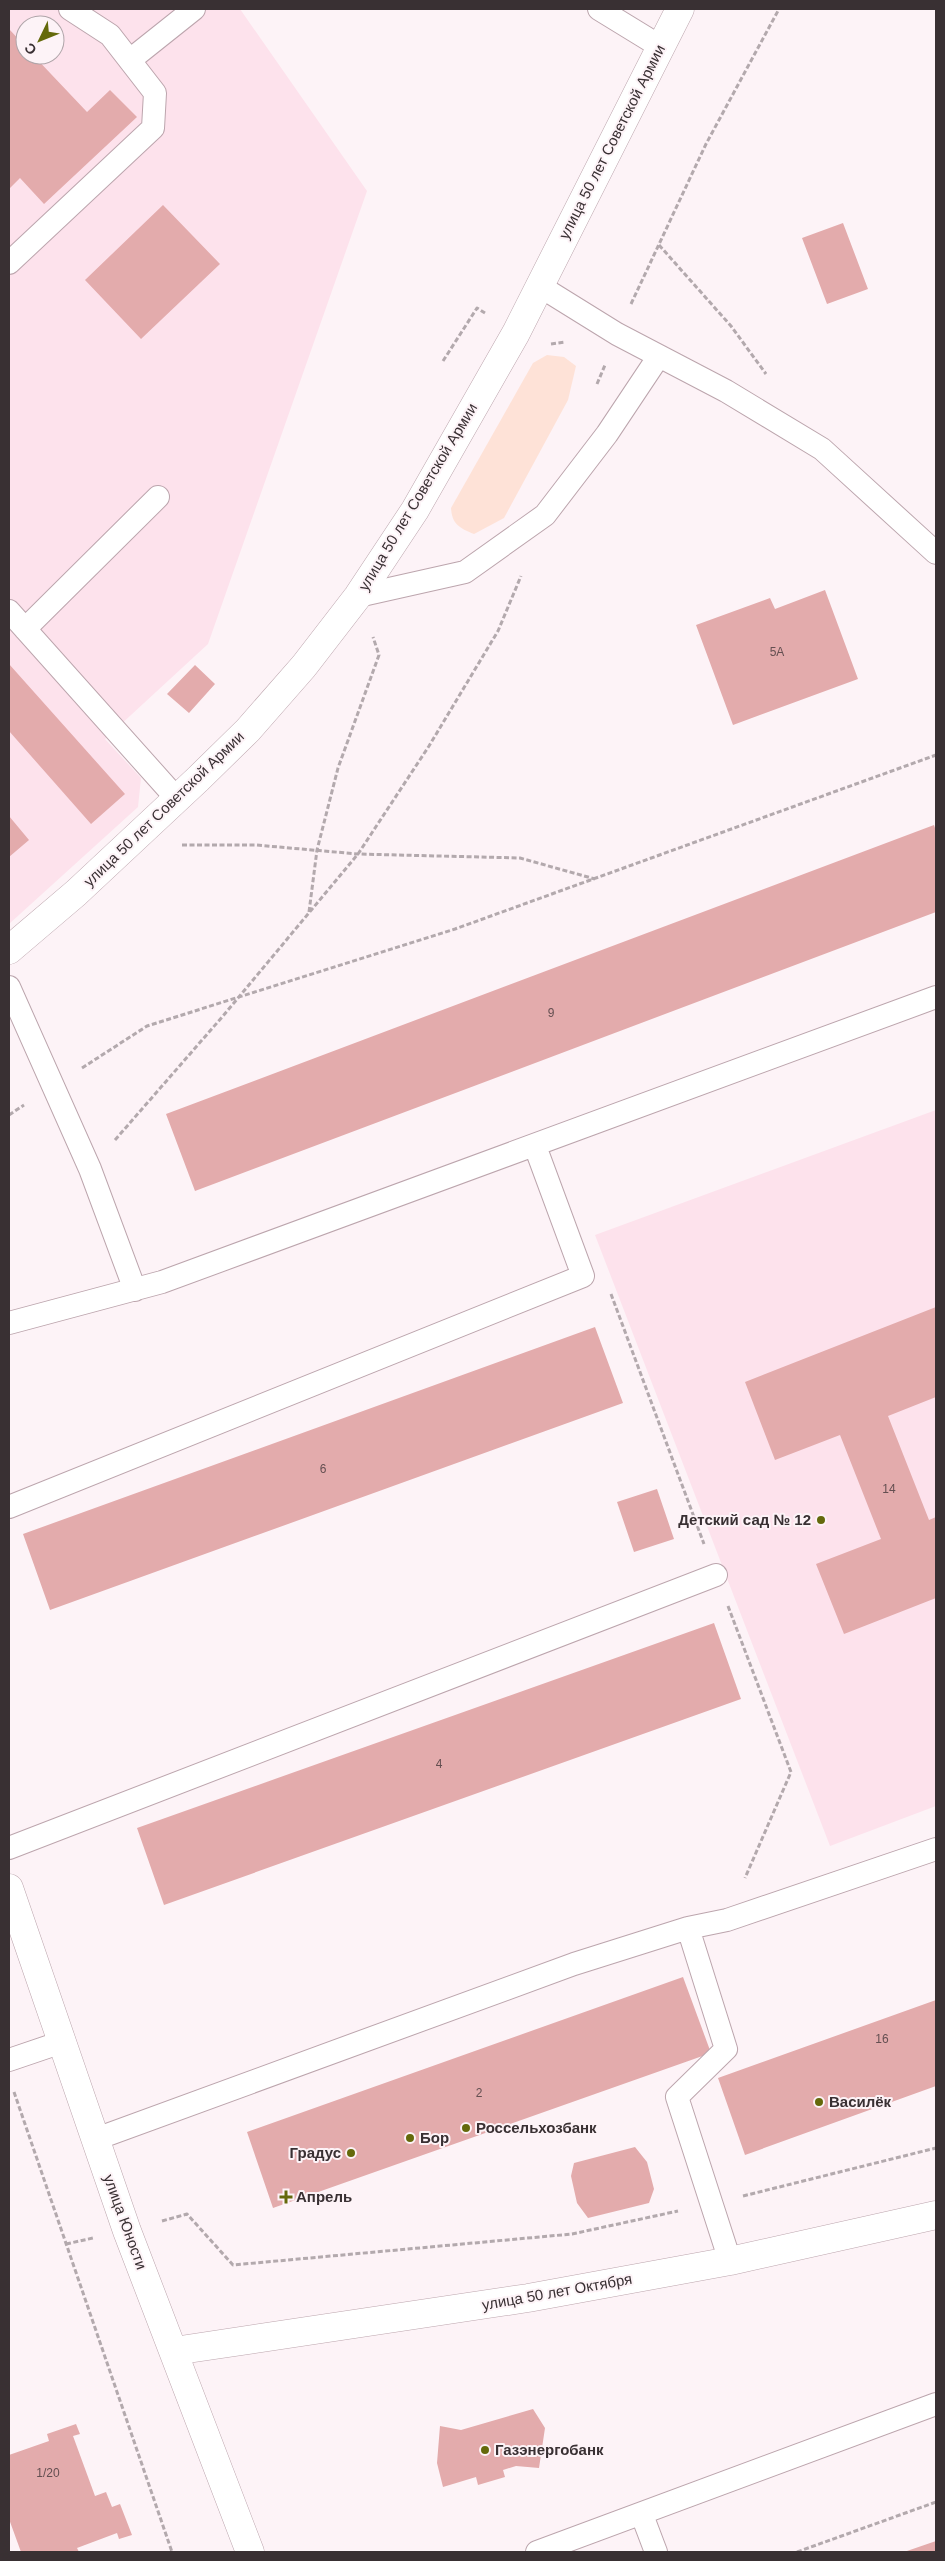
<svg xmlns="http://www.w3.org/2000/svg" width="945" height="2561" font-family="Arial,sans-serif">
  <rect width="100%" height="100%" fill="#fdf3f7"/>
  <path fill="#fde2ec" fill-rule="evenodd" d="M9,9H240L367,191L208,644L105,739L141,778L138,807L9,924ZM25,25H55V55H25Z
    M936,1110V1806L830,1846L595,1235Z"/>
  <path fill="#fee2d7" d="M547,355L564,357L576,366L568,400L504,518L474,534C459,528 452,524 451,508L533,363Z"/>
  <path fill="#e3abac" d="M9,29L25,46V55H33L87,112L110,90L137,117L44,204L20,178L9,189Z
    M163,205L220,264L141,339L85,280Z
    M843,223L868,289L827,304L802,238Z
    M825,590L858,679L733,725L696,625L770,598L775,609Z
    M9,664L125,794L91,824L9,731Z
    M195,665L215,684L189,713L167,694Z
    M9,816L29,840L9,857Z
    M934,825L936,831V912L195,1191L166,1114Z
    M936,1307V1397L888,1416L929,1520L936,1517V1598L844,1634L816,1564L881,1539L840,1435L775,1460L745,1382Z
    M595,1327L623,1403L50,1610L23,1534Z
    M657,1489L674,1539L634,1552L617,1502Z
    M714,1623L741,1699L164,1905L137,1828Z
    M683,1977L711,2053L273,2208L247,2132Z
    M936,2000V2086L745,2155L718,2078Z
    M635,2147L647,2162L654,2189L649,2203L588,2218L577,2203L571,2176L574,2163Z
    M533,2409L545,2428L539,2468L516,2466L503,2470L505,2477L478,2485L476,2477L443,2487L437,2463L440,2426L461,2430Z
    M76,2424L80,2434L73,2436L95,2496L106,2492L112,2507L120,2504L132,2535L119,2539L117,2533L77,2548L79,2552H21L9,2519V2455L49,2441L47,2434Z
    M936,2541V2552H904Z"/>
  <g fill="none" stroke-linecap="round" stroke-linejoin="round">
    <defs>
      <path id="lane" d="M599,9L661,47
        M130,60L194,9
        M9,263L153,128L155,93L110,35L70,9
        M538,285L617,334L726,391L822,449L936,553
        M358,596L465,572L545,515L607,434L659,356
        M9,611L177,799
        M25,629L158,497
        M9,987L90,1169L135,1290
        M9,1323L162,1282L936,997
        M9,1507L583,1276L535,1146
        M9,1848L716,1575
        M688,1928L726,2049L677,2097L730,2261
        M9,2060L62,2042
        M96,2139L574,1964L688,1928L727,1920L936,1849
        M642,2515L656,2552
        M537,2552L936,2404"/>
      <path id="secondary" d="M9,950L76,893L198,779L248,730L304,666L358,596L415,510L516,333L680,9
        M9,1888L127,2231L250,2552
        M174,2351L528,2298L730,2261L936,2215"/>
    </defs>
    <use href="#lane" stroke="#bca5ad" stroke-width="24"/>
    <use href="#secondary" stroke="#bca5ad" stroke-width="29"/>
    <path stroke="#b3a9ad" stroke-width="3" stroke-dasharray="5 2.5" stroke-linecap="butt" d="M659,245L731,326L766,374
      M631,304L706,144L779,9
      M551,344L565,342
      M443,361L477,308L485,313
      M597,384L605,365
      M182,845H256L358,854L520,858L595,879
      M309,912L317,850L338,768L379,655L373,637
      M82,1068L147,1026L455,929L936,755
      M9,1115L24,1105
      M115,1140L223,1016L358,854L429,746L498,631L521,576
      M611,1294L704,1544
      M728,1606L791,1772L745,1878
      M14,2092L172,2552
      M743,2196L936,2148
      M162,2221L187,2214L233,2265L572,2234L678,2211
      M66,2244L93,2238
      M797,2552L936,2502"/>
    <use href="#lane" stroke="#fff" stroke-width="22"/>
    <use href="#secondary" stroke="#fff" stroke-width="28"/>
  </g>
  <g fill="#64690b" stroke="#fdf3f7" stroke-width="2">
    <circle cx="821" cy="1520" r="5"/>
    <circle cx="819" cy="2102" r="5"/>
    <circle cx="466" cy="2128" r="5"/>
    <circle cx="410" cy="2138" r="5"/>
    <circle cx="351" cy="2153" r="5"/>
    <path d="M283.5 2189.5h5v5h5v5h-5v5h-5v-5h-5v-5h5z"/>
    <circle cx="485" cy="2450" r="5"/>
  </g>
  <g text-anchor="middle" stroke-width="4" stroke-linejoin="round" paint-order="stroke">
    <g font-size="12" fill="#644f51">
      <text x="777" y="656">5А</text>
      <text x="551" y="1017">9</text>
      <text x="323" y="1473">6</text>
      <text x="889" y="1493">14</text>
      <text x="439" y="1768">4</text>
      <text x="882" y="2043">16</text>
      <text x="479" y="2097">2</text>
      <text x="48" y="2477">1/20</text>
    </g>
    <g font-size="15" fill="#393033" stroke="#fdf3f7">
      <text transform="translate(612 142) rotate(-63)" y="5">улица 50 лет Советской Армии</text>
      <text transform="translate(418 497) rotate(-59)" y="5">улица 50 лет Советской Армии</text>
      <text transform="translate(164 809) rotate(-44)" y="5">улица 50 лет Советской Армии</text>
      <text transform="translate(125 2222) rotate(70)" y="5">улица Юности</text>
      <text transform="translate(557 2292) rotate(-10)" y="5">улица 50 лет Октября</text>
    </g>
    <g font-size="15" font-weight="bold" fill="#393033" stroke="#fdf3f7" text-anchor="start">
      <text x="811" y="1525" text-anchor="end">Детский сад № 12</text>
      <text x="829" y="2107">Василёк</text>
      <text x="476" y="2133">Россельхозбанк</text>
      <text x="420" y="2143">Бор</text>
      <text x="341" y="2158" text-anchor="end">Градус</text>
      <text x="296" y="2202">Апрель</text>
      <text x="495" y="2455">Газэнергобанк</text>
    </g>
  </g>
  <rect width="945" height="2561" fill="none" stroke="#393033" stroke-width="20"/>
  <g transform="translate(40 40) rotate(227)"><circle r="24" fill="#fdf3f7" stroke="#afa5a9"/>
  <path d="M0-4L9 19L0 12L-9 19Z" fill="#64690b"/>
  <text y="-8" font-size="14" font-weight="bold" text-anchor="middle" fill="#393033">С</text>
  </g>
</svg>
